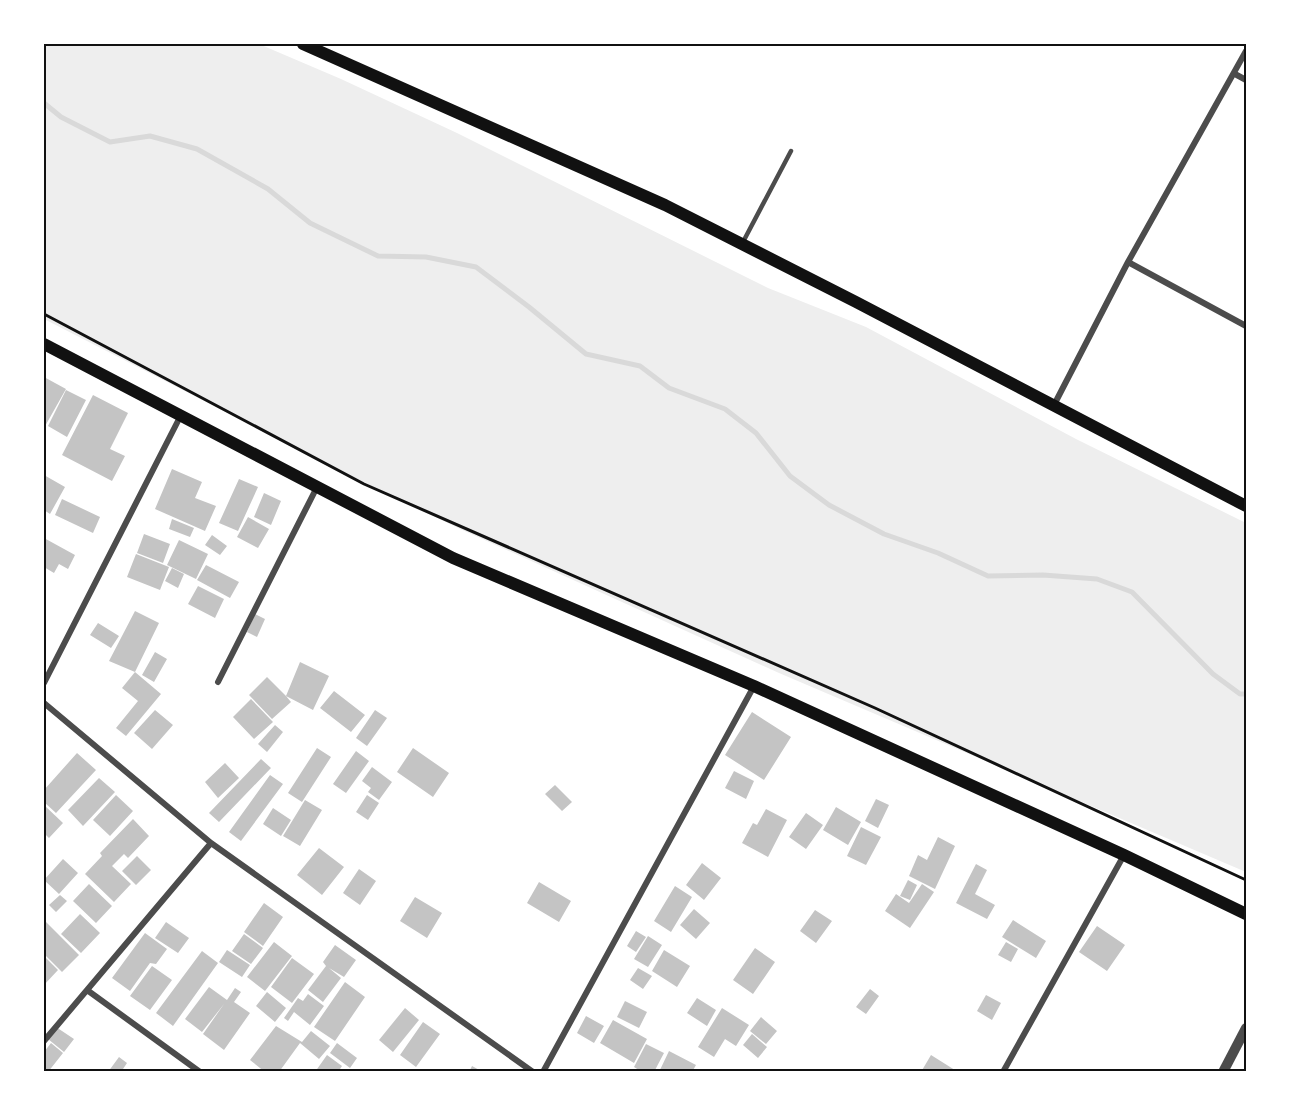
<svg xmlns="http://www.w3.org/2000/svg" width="1290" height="1115" font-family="Literata,serif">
  <rect width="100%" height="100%" fill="#fff"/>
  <path fill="#eee" d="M44,44H259L341,79L457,133L768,288L866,327L1076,439L1246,523V872L779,673L458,528L349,475L44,319Z"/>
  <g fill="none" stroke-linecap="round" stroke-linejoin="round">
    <path stroke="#d9d9d9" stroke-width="5" d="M44,103L61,117L110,142L150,136L197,149L268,189L310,223L378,256L426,257L476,267L529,307L586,354L640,366L669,388L725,409L756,433L790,476L829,505L884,534L938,553L988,576L1043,575L1097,579L1132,592L1213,674L1240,694H1246"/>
  </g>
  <path fill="#c4c4c4" d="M44,377L66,389L44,428Z
    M66,390L86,400L67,437L48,426Z
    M93,395L128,413L110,449L125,456L112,481L62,455Z
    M172,469L202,482L195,498L216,506L205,531L155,509Z
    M44,475L65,487L50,514L44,510Z
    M239,479L258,487L238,531L219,523Z
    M264,493L281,501L271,525L254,517Z
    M62,499L100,517L93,533L55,515Z
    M248,517L269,529L258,548L237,537Z
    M172,519L194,528L190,537L169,529Z
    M144,534L170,544L163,563L137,553Z
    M212,535L227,546L220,555L205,545Z
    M44,538L75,555L68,569L59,564L54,573L44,567Z
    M179,540L208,554L196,579L167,565Z
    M136,554L169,567L160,590L127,577Z
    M206,565L239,582L230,598L197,580Z
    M172,568L184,574L178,588L165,581Z
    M198,586L224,599L215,618L188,604Z
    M135,611L159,623L135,672L109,661Z
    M255,614L265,619L257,637L247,632Z
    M98,623L119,636L111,648L90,635Z
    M155,652L167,659L154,682L142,675Z
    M300,662L329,676L313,710L286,696L291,702L272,719L249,695L267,677L286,696Z
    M135,672L161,694L126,736L116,728L138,701L122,688Z
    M334,691L365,715L351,732L320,708Z
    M251,699L273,722L254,739L233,717Z
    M155,710L173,725L152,749L134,733Z
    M375,710L387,718L367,746L356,738Z
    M752,712L791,737L764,780L725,755Z
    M275,725L283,732L267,752L258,744Z
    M317,748L331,757L302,802L288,793Z
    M413,748L449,773L433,797L397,772Z
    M356,751L369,761L346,793L333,784Z
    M77,753L96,770L56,813L44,802V790Z
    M261,759L271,768L219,822L209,813Z
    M225,763L239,778L218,798L205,782Z
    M372,767L392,782L379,800L368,792L371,788L362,781Z
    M734,771L754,781L746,799L725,788Z
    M270,775L283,784L241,841L229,832Z
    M99,778L115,792L83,826L68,810Z
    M555,785L572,802L562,811L545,794Z
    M116,795L133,811L110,836L93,820Z
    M367,795L379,803L368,820L356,812Z
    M876,799L889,805L878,828L865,821Z
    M305,800L322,810L300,846L283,836Z
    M44,805L63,823L49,838L44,833Z
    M836,807L861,822L848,845L823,830Z
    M273,808L291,820L281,836L263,824Z
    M766,809L787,820L768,857L742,843L753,823L757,825Z
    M806,813L823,825L806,849L789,837Z
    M133,819L149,836L128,858L124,854L112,866L131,884L114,902L85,874L102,856L100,853Z
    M861,827L881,837L866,865L847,856Z
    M938,837L955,846L935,889L909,876L918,855L927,860Z
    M319,848L344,867L322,895L297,875Z
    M137,856L151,870L136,885L122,871Z
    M63,859L78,873L59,894L44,880Z
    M702,863L721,878L704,900L686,885Z
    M976,864L987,870L975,894L995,905L987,919L956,903Z
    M359,869L376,881L360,905L343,893Z
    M908,880L917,885L910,900L900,896Z
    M539,882L571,901L559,922L527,903Z
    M89,884L112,906L96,923L73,901Z
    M922,884L934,892L910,928L885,911L896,894L909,903Z
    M675,886L692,897L671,932L654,921Z
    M60,895L67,901L56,912L49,905Z
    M415,897L442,913L427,938L400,921Z
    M264,903L283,917L263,946L244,932Z
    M694,909L710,923L696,939L680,925Z
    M815,910L832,921L816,943L800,931Z
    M80,914L100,933L81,953L61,934Z
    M44,920L79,955L62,972L44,954Z
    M1013,920L1046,941L1036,958L1002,937Z
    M166,922L189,938L178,953L155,938Z
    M1097,926L1125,945L1107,971L1079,952Z
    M636,931L646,937L636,952L627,946Z
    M145,933L167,949L156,964L150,963L130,991L112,978Z
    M244,934L263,948L251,964L232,951Z
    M648,936L662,945L648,967L634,959Z
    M274,942L292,956L265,991L247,977Z
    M1006,942L1018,949L1011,962L998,955Z
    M335,945L356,960L344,977L329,968L341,978L323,1002L308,990L326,966L323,962Z
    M755,948L775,962L753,994L733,980Z
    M227,950L250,965L242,977L219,962Z
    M664,950L690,966L677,987L652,971Z
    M202,951L218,963L173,1026L156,1013Z
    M44,956L58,970L44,985Z
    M292,958L314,974L292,1003L271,987Z
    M152,966L172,980L150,1010L130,996Z
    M638,968L652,976L643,989L630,980Z
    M345,982L365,997L335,1041L314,1027Z
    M209,987L227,1000L235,988L241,992L234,1002L250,1013L224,1050L203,1034L224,1004L202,1032L185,1019Z
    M870,989L879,996L866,1014L856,1007Z
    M267,992L286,1008L275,1022L256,1006Z
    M308,994L324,1006L310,1025L294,1012L288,1021L284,1018L298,998L303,1001Z
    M986,995L1001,1003L992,1020L977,1011Z
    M697,998L716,1010L707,1026L687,1013Z
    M625,1001L647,1012L639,1028L617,1017Z
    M405,1008L419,1020L393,1052L379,1040Z
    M722,1008L749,1025L736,1046L725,1039L714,1057L698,1047Z
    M586,1016L604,1026L594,1043L577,1033Z
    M761,1017L777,1031L766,1044L750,1031Z
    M613,1020L647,1039L634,1063L600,1043Z
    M423,1022L440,1034L416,1067L400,1055Z
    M276,1026L302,1042L311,1031L330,1046L319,1059L300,1043L279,1072H265L250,1060Z
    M56,1027L74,1039L64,1052L48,1039Z
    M752,1034L767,1047L758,1058L743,1045Z
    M51,1043L63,1053L48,1072H44V1052Z
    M337,1043L357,1058L350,1068L330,1053Z
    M646,1044L664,1053L654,1072H642L634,1067Z
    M669,1051L696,1065L692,1072H659Z
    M327,1055L342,1066L338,1072H315Z
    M931,1055L958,1072H921Z
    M119,1057L127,1063L121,1072H108Z
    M472,1066L483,1072H469Z"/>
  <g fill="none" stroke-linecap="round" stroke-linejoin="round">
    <path stroke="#111" stroke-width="3" d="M44,314L364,484L875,708L1246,880"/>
    <path stroke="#4c4c4c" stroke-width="4.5" d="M743,242L791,151"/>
    <path stroke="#4c4c4c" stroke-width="6" d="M1235,74L1246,80
      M1128,262L1246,326
      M1054,405L1128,262L1246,51
      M218,682L317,487
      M44,683L180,417
      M44,703L211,843L533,1072
      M87,990L200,1072
      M44,1041L211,843
      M543,1072L754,686
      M1003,1072L1124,855"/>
    <path stroke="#4c4c4c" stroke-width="10" d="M1223,1072L1246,1028"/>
    <path stroke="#111" stroke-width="12" d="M303,44L665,205L856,302L1246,506
      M44,344L453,558L754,686L1124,855L1246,914"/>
  </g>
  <rect width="1290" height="1115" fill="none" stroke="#ffffff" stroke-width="90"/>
  <rect x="45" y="45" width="1200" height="1025" fill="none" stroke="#111" stroke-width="2"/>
</svg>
